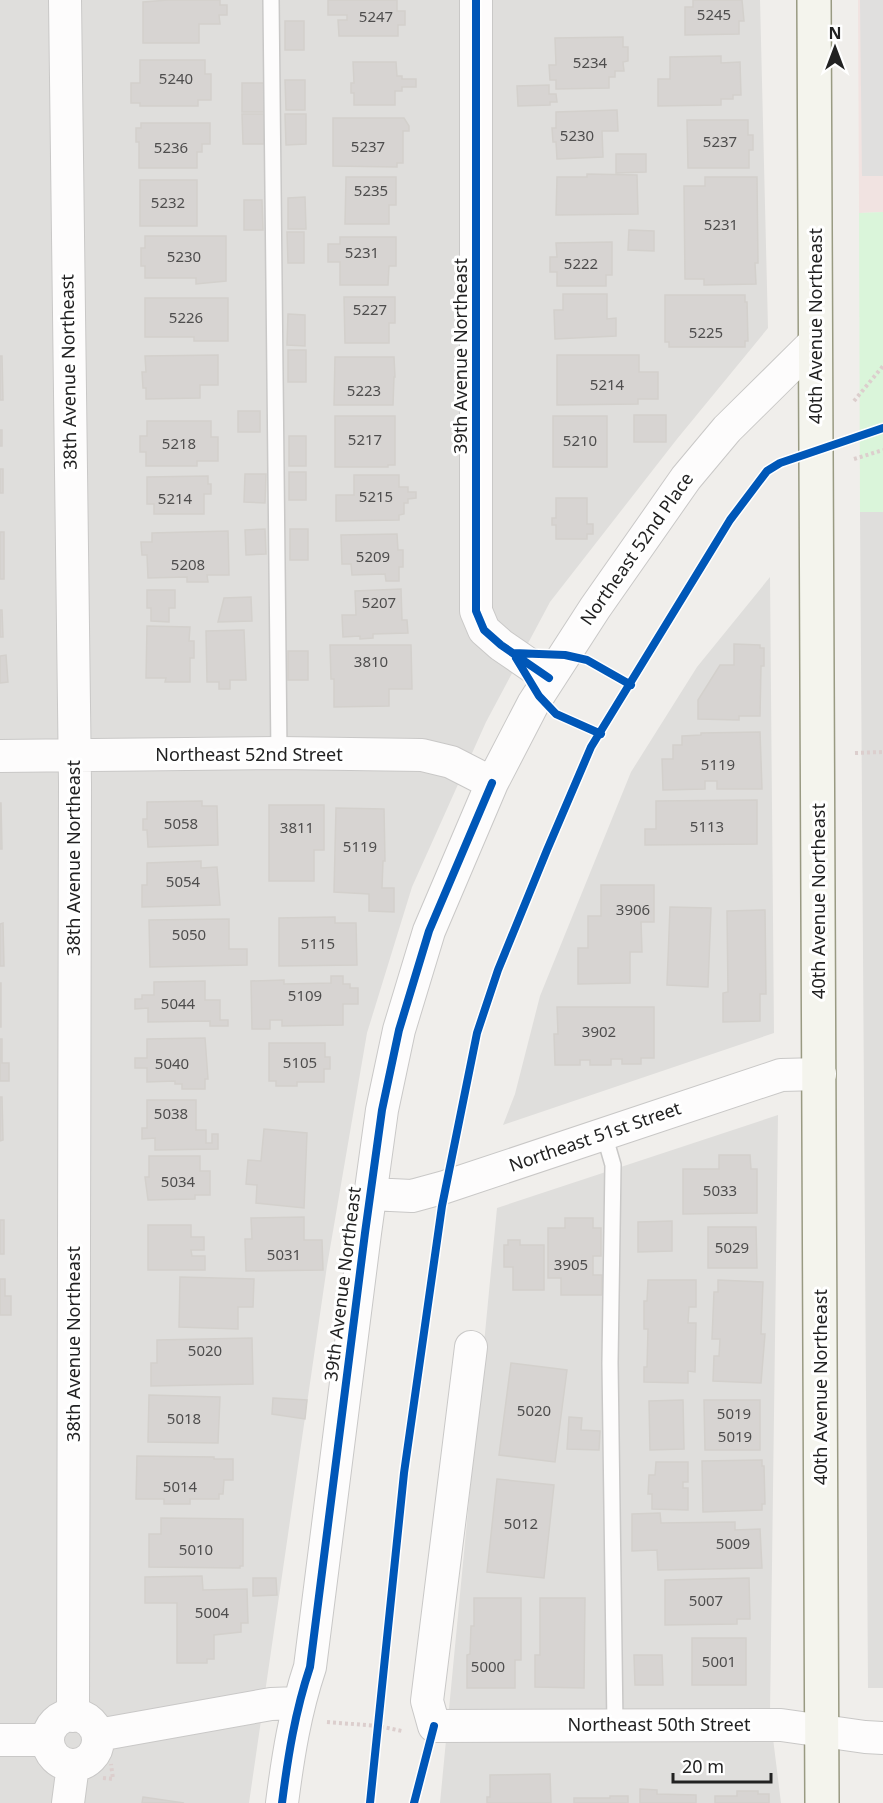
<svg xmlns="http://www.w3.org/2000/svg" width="883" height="1803" font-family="'Noto Sans',sans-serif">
  <rect width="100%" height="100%" fill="#f0eeeb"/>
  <path fill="#dfdedc" d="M0,0H760L768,328L677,439L550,602L486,722L412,887L367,1033L327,1266L249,1803H0Z
    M860,512H883V1688H868Z
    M770,577L774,1033L503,1125L515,1094L540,996L631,772L697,667Z
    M778,1115L770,1714L781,1803H440L497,1208Z"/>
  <path fill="#f1e3e1" d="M858,0H883V212L859,213Z"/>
  <path fill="#daf5da" d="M883,212V512H860L859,213Z"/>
  <path fill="#e0dfde" d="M860,0H883V176H862Z"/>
  <path fill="#d7d4d2" stroke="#d3d0cc" stroke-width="1.5" d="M168,0H220V5H227V15H219L220,24H199V43H143V2Z
    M328,0H397V11H405V25H398V36H339L338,20H347V15H328Z
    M693,0H742L744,21H739V34L685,35V7H693Z
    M285,21H304V50H285Z
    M623,37V47H628V61L623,62L624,71H615V77H609V88L556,89V80H550L549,65H556L555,38Z
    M721,56V63L740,62L741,95H733V99H721V105L658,106V79H670V57Z
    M140,60H205V74H211V100H198V106H140V103H131V83H140Z
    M353,62H396L397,76H402V79H416V87H402V91H395V105H354V93H351V83H354Z
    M285,80H305V110H286Z
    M242,83H264V112H242Z
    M549,85V94H556L557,102H550V105L518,106L517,86Z
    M617,110L618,131H602L603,157L557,159L556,142H553L552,128H556V112Z
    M242,114H264V144H243Z
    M285,114H306V144L286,145Z
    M333,118H404L409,126V131H403V163H397V167L333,166Z
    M687,120H748V135H753V150H749V168H688Z
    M141,123H210V144H202V152H197V168H139V142H136V128H141Z
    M616,154H646V172L616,173Z
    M587,174L637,175L638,214L556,215L557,177H587Z
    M346,177H396V205H389V224H345Z
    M705,177H757L758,263H755L756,284L704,285V279H685L684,186H705Z
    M140,180H197V226H140Z
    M305,197L306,229H288V198Z
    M244,200H262L263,230H244Z
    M629,230L654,231V251L628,250Z
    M287,232H304V263H288Z
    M145,236H226V281L196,284V278H145V266H141V248H145Z
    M340,237H396V266H389L388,285H340V262H328V244H340Z
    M612,242V275H606V286H557V272H550V257H557L556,243Z
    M563,294H607V319L616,318V336L555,339L554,310H563Z
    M665,295H745V302H747L748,341H745V347H669V342H665Z
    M344,297H395V323H389V343H345Z
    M145,298H228V341H194V337H145Z
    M288,314L305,315V346L287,345Z
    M288,350H306V382H288Z
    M218,355V385H200V398L146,399V388H143L142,372H146L145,356Z
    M557,355H639V372H658V399H638V404L557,405Z
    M0,356H2L3,400H0Z
    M335,357H394L395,377H394L393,405H334Z
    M238,411H260V432H238Z
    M634,415H666V442H634Z
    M335,416H395V465H388V467H335Z
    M553,416H607V467H553Z
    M147,421H211V437H218V461H197V466H146V452H140V436H147Z
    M0,430H2V446H0Z
    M289,436H306V466H289Z
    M0,469H3V493H0Z
    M289,472H306V500H289Z
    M245,474H266L265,503L244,502Z
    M354,475H399V487H408V492H416V498L408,499V503H404V514L399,515V520L336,521V495H354Z
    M208,476V484H211V494H204V514H154V504H147V477Z
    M556,498H587V524H593V534H587V539H556V525H552V518H556Z
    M265,529L266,554L246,555L245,530Z
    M290,529H308V560H290Z
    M228,531L229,575H207L208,582H187V577L148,578L147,555H142L141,542H152V533Z
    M0,532H4V579H0Z
    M397,534L398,550H403V567H399V581H386L385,574L352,575L351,564H342L341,535Z
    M401,589L402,620H407L408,633L373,634V638L360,639V636L343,637L342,615H356L355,591Z
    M147,590H175V608H169V622L151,621V608H147Z
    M251,597L252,621L218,622L224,598Z
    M0,610H2L3,637H0Z
    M147,626L190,627L189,641H194V658H190V682H165L166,678H146Z
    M244,630L246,680H230V689H219V682H207L206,631Z
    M734,644L760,645V648H764V666H761L760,716H739V720L698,719V700L720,665H734Z
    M330,645H411L412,689H389V706L334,707V679H331Z
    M288,651H308V680H288Z
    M6,655L8,682L0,683V656Z
    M760,732L762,789H717V781H705V789L663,790L662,759H673V745H682V736L701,735V733Z
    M757,800V844L645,845V829H656V801Z
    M202,801V806H217L218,845L148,847L147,830H143V819H147V802Z
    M0,803H1L2,849H0Z
    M269,805H324V850H314V881H269Z
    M336,808L384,809L385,861H383L382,888H394V912L369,911V894L334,892Z
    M201,861V868L217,867L220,905L142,907V885H147V863Z
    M601,885H654V922H641L642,952H630V983L578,984V948H588V916H601Z
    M670,907L711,908L708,987L667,985Z
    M765,910L766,994H760V1021L723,1022V993L728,992L727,911Z
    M335,917V923H356L357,965L279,966V918Z
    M229,919V949H247V965L150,967L149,920Z
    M3,923L4,966H0V924Z
    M331,976H343V984H350V988H358V1004H343V1025L282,1026V1020H270V1029H252L251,981L284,980V984L331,983Z
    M205,981V1000H220V1020H228V1026H210V1021L148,1022V1008L135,1009V999H142V995H154V982Z
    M0,983H1V1027H0Z
    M557,1007H654V1058H641V1064H622V1059H611V1065H590V1060H580V1065H555L554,1034H558Z
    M205,1038L208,1079H205V1089H182V1084H175V1081L147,1082V1068H135V1058H147V1039Z
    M0,1039H2V1063H9V1081H0Z
    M269,1043H325V1057H330V1069H324V1082H297V1086H276V1081H269Z
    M0,1097H2L3,1140L0,1141Z
    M147,1100H196V1130H206V1143H212V1134H218V1149L155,1150V1138L142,1139V1128H147Z
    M264,1129L307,1133L304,1208L256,1203L257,1185L246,1184L248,1160L261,1161Z
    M719,1155H750L751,1169H757V1213L683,1214V1169H719Z
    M149,1156H200V1171H210V1195H195V1199L148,1200L145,1177H149Z
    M304,1217V1240H322L323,1270L246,1271L245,1239H252L251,1218Z
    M565,1218H593V1228H601V1256H593V1275H602V1295H561V1278H548V1228H565Z
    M0,1220H4V1254H0Z
    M672,1221V1251L638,1252V1222Z
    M148,1225H191V1237H204V1250H191L192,1256H205V1270H148Z
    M708,1227H756L757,1268H708Z
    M508,1240H520V1245H544V1290H513V1267H504V1245H508Z
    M180,1277L254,1279L253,1307H238V1329L179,1327Z
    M0,1279H5V1296H11V1315H0Z
    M648,1280H696V1307H689L688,1323H696L695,1372L688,1371V1383L644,1382V1367H647L648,1329H644V1301H647Z
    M718,1280L763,1282L761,1334H765L761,1383L713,1381L714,1356H719L720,1339H712L714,1292H718Z
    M252,1338L253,1384L151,1386V1363H157V1340Z
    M511,1363L567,1370L555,1462L499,1455Z
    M149,1395L220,1397L218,1443L148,1442Z
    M273,1398L307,1400L305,1419L272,1414Z
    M683,1400L684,1449L650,1450L649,1401Z
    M704,1400H760V1450H705Z
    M569,1417L582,1418L581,1430L600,1431L599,1450L567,1449Z
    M137,1456L214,1457V1459H233V1480H224L223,1494H219V1499H190V1504H164V1499H136Z
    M762,1460V1466H764L765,1504H762V1510L703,1512L702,1461Z
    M656,1462H688V1482H683V1488H688V1510L652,1509V1494H648L649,1475H655Z
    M497,1479L554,1485L544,1578L487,1572Z
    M660,1513L661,1523L735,1522V1530L760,1529L762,1568L658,1570L657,1550L632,1551V1514Z
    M161,1518L243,1519V1566H240V1568L149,1567V1534H161Z
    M202,1576L203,1590L247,1589L248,1623H241V1632L214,1635V1659H207V1663H177V1603H145V1577Z
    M253,1578H276L277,1595L253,1596Z
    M749,1578L750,1619H737V1624L665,1625V1580Z
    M474,1598H521V1660H515V1688H467V1655L470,1654L471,1626H474Z
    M540,1598H585L584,1688L535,1687V1655H540Z
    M692,1638H746V1685H692Z
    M634,1655H662L663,1685H635Z
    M550,1774L551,1803H487V1797H490V1775Z
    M640,1789L657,1790V1794L696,1795V1803H640Z
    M737,1791H758V1794H769V1803H715V1796H737Z
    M610,1796H628V1803H574V1798H610Z
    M143,1797L184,1803H142Z"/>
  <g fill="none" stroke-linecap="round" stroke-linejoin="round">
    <defs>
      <path id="lane" d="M271,0L279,753
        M604,1134L613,1165L610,1363L615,1725"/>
      <path id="street" d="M65,0L75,784L73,1716
        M476,0V611L484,630L501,645L549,678
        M0,756L279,753L422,755L451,762L492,783
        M370,1194L412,1196L445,1187L781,1075L820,1074
        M471,1347L427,1701L434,1726L781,1725L865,1737L883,1738
        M48 1740a25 25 0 1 1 50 0a25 25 0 1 1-50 0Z
        M98,1735L271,1704L298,1703
        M0,1740H48
        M68,1803L73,1765
        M282,1803C288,1756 295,1712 310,1667L365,1233L382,1110L399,1030L429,931L492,783L533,704L595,608L686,478L727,429L816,341"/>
      <path id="secondary" d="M814,0L822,1803"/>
    </defs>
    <use href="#lane" stroke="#c9c8c7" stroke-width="18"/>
    <use href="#street" stroke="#c9c8c7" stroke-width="34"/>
    <use href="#secondary" stroke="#999a82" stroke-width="36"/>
    <path stroke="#dccecd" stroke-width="4" stroke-dasharray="3 3" stroke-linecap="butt" d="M854,401L883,366
      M854,459L883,450
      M855,753L883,752
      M327,1722L378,1726L402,1731
      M103,1778L113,1779L111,1764"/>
    <use href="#lane" stroke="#fdfcfc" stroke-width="15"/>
    <use href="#street" stroke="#fdfcfc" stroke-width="32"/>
    <use href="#secondary" stroke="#f4f4ed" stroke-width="33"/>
    <defs>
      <path id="cycleway" d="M476,0V611L484,630L501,645L549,678
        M513,653L565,655L587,660L631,685
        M516,658L539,696L556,714L601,734
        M282,1803C288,1756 295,1712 310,1667L365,1233L382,1110L399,1030L429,931L492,783
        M370,1803L404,1473L442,1206L477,1033L498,970L547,850L591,747L730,520L767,471L780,463L883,428
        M414,1803L434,1726"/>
    </defs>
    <use href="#cycleway" stroke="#fff" stroke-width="11"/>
    <use href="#cycleway" stroke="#0057b8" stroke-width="8"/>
  </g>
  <g text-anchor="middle" stroke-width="6" stroke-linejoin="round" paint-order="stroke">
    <g font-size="15" fill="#4f4e4e">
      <text x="714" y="20">5245</text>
      <text x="376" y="22">5247</text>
      <text x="590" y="68">5234</text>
      <text x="176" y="84">5240</text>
      <text x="577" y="141">5230</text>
      <text x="720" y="147">5237</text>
      <text x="368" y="152">5237</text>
      <text x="171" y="153">5236</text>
      <text x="371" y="196">5235</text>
      <text x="168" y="208">5232</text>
      <text x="721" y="230">5231</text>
      <text x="362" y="258">5231</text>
      <text x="184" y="262">5230</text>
      <text x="581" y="269">5222</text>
      <text x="370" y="315">5227</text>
      <text x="186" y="323">5226</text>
      <text x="706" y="338">5225</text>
      <text x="607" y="390">5214</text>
      <text x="364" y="396">5223</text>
      <text x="365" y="445">5217</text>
      <text x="580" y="446">5210</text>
      <text x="179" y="449">5218</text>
      <text x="376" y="502">5215</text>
      <text x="175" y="504">5214</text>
      <text x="373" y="562">5209</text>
      <text x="188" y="570">5208</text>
      <text x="379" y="608">5207</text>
      <text x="371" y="667">3810</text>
      <text x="718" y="770">5119</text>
      <text x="181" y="829">5058</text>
      <text x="707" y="832">5113</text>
      <text x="297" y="833">3811</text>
      <text x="360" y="852">5119</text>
      <text x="183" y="887">5054</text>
      <text x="633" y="915">3906</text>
      <text x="189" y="940">5050</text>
      <text x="318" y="949">5115</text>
      <text x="305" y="1001">5109</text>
      <text x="178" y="1009">5044</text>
      <text x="599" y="1037">3902</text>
      <text x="300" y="1068">5105</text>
      <text x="172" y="1069">5040</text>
      <text x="171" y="1119">5038</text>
      <text x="178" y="1187">5034</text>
      <text x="720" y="1196">5033</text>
      <text x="732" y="1253">5029</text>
      <text x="284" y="1260">5031</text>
      <text x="571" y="1270">3905</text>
      <text x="205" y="1356">5020</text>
      <text x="534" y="1416">5020</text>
      <text x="734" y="1419">5019</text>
      <text x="184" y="1424">5018</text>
      <text x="735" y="1442">5019</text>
      <text x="180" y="1492">5014</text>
      <text x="521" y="1529">5012</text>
      <text x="733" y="1549">5009</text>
      <text x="196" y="1555">5010</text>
      <text x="706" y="1606">5007</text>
      <text x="212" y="1618">5004</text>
      <text x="719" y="1667">5001</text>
      <text x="488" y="1672">5000</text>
    </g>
    <g font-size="18" fill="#222" stroke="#fff">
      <text transform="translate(816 326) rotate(-90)" y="6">40th Avenue Northeast</text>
      <text transform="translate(461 356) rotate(-90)" y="6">39th Avenue Northeast</text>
      <text transform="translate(69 372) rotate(-91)" y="6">38th Avenue Northeast</text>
      <text transform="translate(637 549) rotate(-55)" y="6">Northeast 52nd Place</text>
      <text x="249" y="761">Northeast 52nd Street</text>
      <text transform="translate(74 858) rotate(-90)" y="6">38th Avenue Northeast</text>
      <text transform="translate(819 901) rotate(-90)" y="6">40th Avenue Northeast</text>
      <text transform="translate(595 1137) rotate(-19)" y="6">Northeast 51st Street</text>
      <text transform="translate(343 1284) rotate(-83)" y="6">39th Avenue Northeast</text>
      <text transform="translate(74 1344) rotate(-90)" y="6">38th Avenue Northeast</text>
      <text transform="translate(821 1387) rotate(-90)" y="6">40th Avenue Northeast</text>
      <text x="659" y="1731">Northeast 50th Street</text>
    </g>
  </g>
  <g transform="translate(835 48)" stroke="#ffffff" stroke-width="4.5" paint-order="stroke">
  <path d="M0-4.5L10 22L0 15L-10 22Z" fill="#222222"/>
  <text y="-9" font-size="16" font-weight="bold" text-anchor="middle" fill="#222222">N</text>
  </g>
  <path d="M673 1773v9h98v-9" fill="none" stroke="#222222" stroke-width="3"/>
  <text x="682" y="1773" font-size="18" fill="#222222" stroke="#ffffff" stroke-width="4.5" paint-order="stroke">20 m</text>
</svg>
